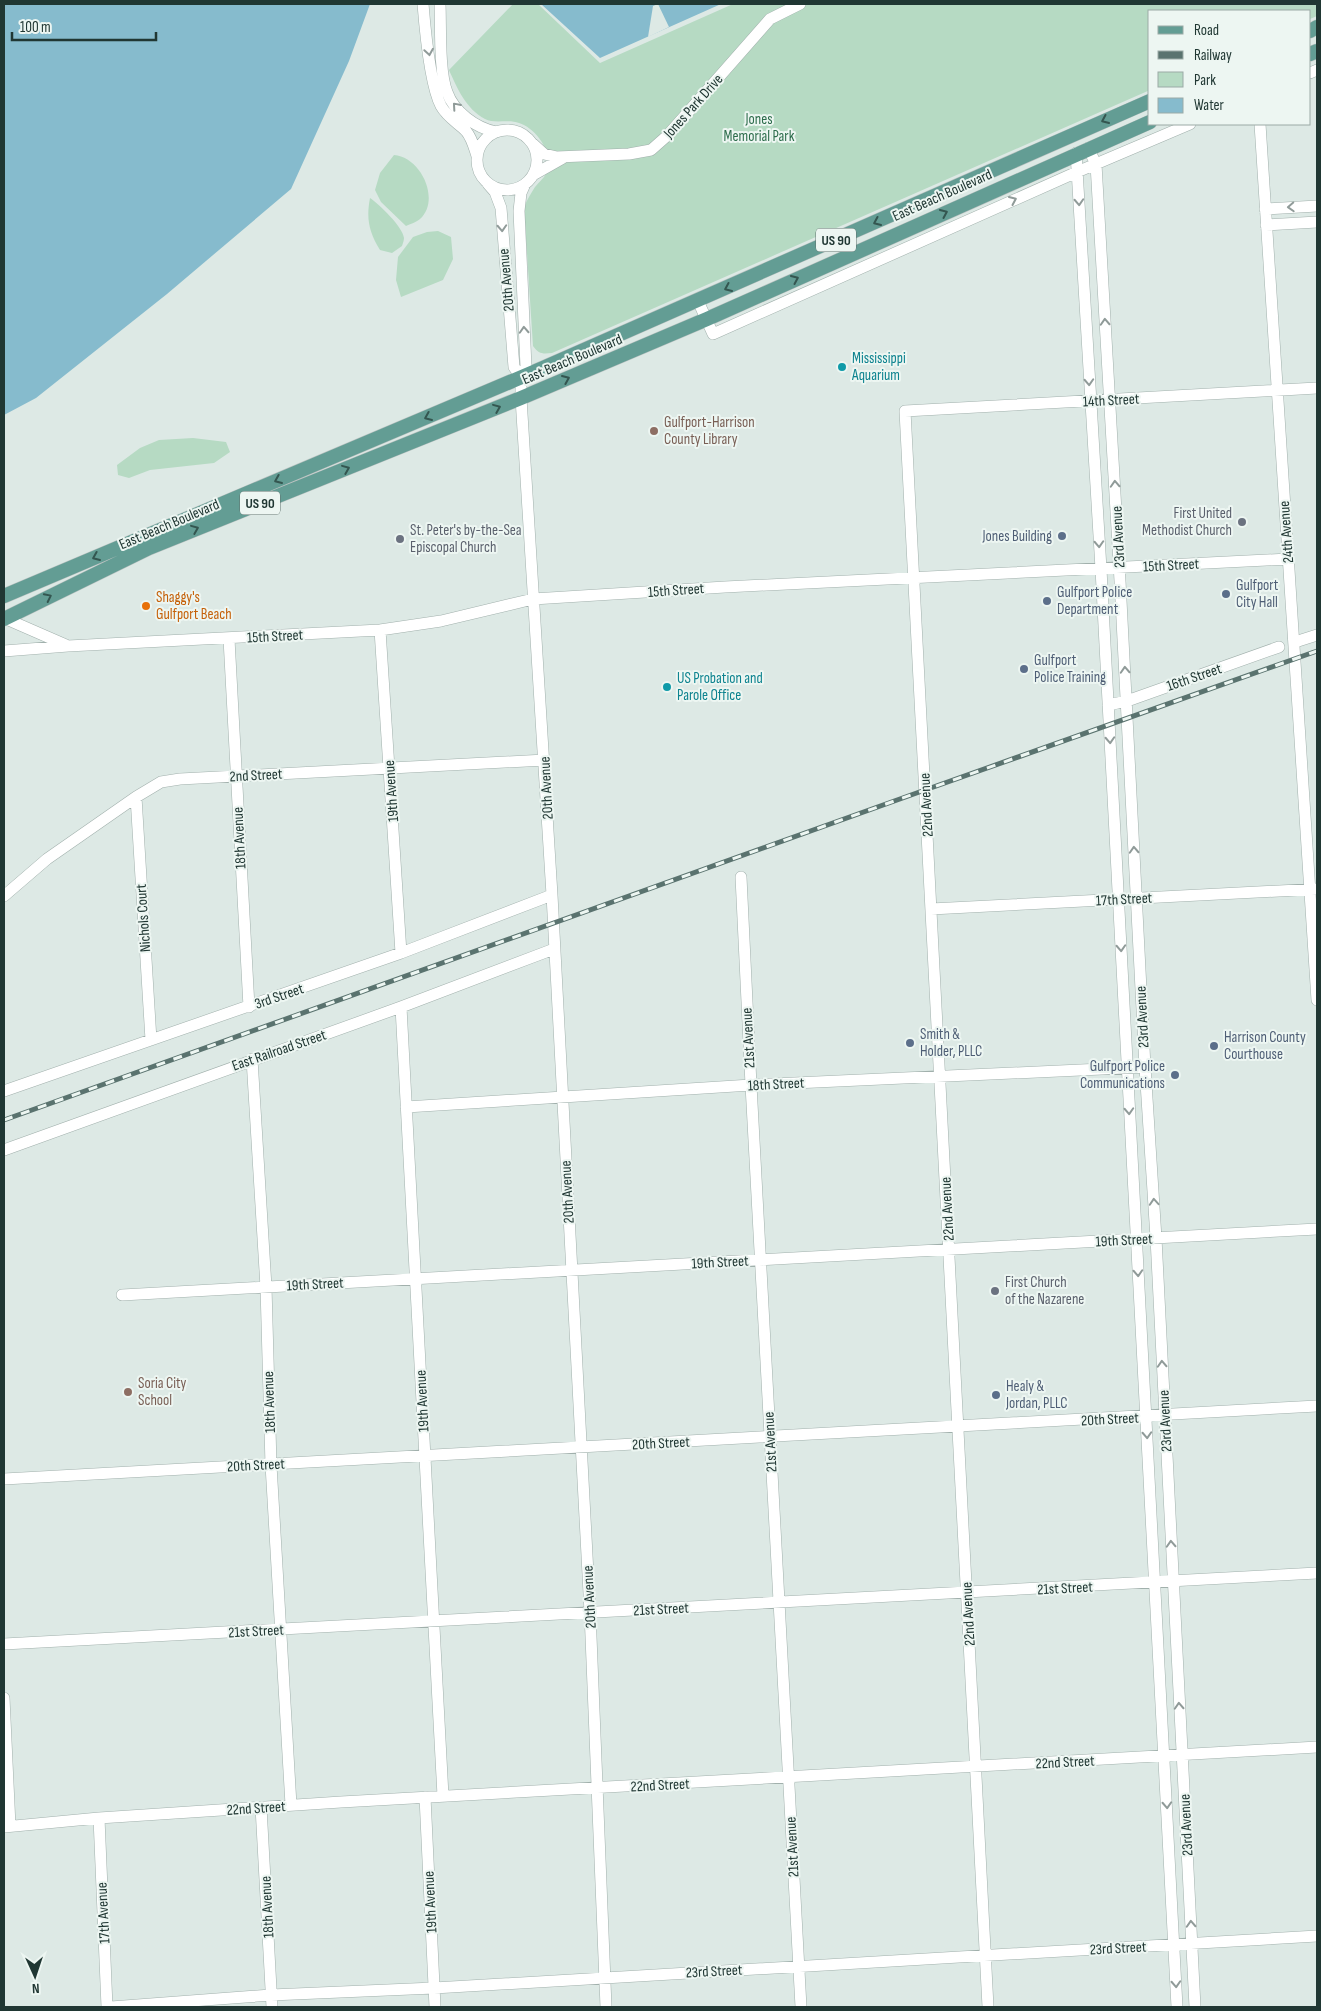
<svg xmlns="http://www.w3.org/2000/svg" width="1321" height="2011" font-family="'Sofia Sans Condensed',sans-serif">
  <rect width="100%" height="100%" fill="#dde9e5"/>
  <path fill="#b6dac3" d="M513,4H538L600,63L733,4H1317V16L1310,19V11H1150V90L552,353C542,354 539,354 533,346L524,207C527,200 531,193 535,187C539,182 545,177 547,172C554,153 536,128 519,123C509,119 494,124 485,119C466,109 457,88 449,70Z
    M394,155C421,157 441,200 420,219C417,222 410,224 406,226L381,202L375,190L380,173Z
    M370,198C379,204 403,227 404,238C404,240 403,243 402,246L392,253L380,250C369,232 366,219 370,198Z
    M438,231L451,237L453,259L443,280L401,297L396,280L398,257L413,237L427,232Z
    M193,438L226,442L230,452L214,463L150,470L129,478L118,475L117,465L140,448L159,440Z"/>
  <path fill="#86bbcd" d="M4,4H370L349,61L291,189L167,294L36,398L4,415Z
    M541,4H721L600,58Z"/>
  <path fill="#dde9e5" d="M658,4L669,27L648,37L653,6Z"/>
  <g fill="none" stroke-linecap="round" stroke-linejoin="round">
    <defs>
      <path id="minor" d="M423,4C425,29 430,85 441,106C447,117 458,123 466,131C472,138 474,147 477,156
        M440,4C441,27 439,72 447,92C454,112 476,128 496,132
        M1310,73L1317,70
        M1260,124L1317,1000
        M477 160a30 30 0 1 1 60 0a30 30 0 1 1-60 0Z
        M533,144L544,154L557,157L629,154L651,150L668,135L770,19L800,4
        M1088,148L1096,164L1120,581L1145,1067L1156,1238L1195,2007
        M1076,153L1101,569L1177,2007
        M533,175L563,158
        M488,184L495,192L501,208L514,367L521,377
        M525,184L521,193L519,211L526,367L521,377V398L552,895L590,1612L606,2007
        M1265,209L1317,206
        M1266,225L1317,222
        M698,301L713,334L1077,172L1190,124
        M4,618L66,645
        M380,630L401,953
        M229,639L249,1007
        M1295,642L1317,635
        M4,651L68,646L380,630L441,621L533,599L725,587L1288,559
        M1108,705L1127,701L1279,647
        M136,797L151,1040
        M741,877L751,1085L801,2007
        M4,896L47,859L136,797L161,782L180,779L545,760
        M931,909L1316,889
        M401,1007L443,1796
        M252,1059L266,1287L271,1465L291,1805
        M4,1091L401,953L552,895
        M406,1107L751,1085L1145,1067
        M4,1150L401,1007L554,949
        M122,1295L1317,1229
        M4,1479L1317,1406
        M4,1644L1317,1573
        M4,1698L10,1826
        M425,1797L435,2007
        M261,1807L272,2007
        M99,1818L107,2007
        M4,1827L99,1818L341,1802L1317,1747
        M111,2007L271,1995L434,1988L1317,1936
        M988,2007L905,411L1317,388"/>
      <path id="major" d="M1310,31L1317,27
        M1310,54L1317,51
        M4,596L543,368L1150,101
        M4,619L149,548L521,398L707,319L1150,122"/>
    </defs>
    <use href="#minor" stroke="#a1b0ac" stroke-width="12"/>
    <use href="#major" stroke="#bcc3c2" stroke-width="15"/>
    <use href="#minor" stroke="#fff" stroke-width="11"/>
    <use href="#major" stroke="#639d94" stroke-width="14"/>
    <defs>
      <path id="rail" d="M4,1120L925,790L1317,651"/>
    </defs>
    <use href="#rail" stroke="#5a736f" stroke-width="5"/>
    <use href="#rail" stroke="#edf6f2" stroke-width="3" stroke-dasharray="9" stroke-linecap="butt"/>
  </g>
  <defs><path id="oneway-chevron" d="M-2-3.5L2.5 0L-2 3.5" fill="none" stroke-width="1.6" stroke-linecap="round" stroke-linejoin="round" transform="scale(1.25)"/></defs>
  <g stroke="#909b99">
    <use href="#oneway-chevron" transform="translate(429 52) rotate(81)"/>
    <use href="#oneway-chevron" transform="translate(456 106) rotate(-131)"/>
    <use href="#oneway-chevron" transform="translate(1013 200) rotate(-24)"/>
    <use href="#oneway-chevron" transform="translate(1079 202) rotate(87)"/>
    <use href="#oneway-chevron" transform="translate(1291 207) rotate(177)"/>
    <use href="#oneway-chevron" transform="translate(502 228) rotate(87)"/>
    <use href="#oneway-chevron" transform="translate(1105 322) rotate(-93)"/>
    <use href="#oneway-chevron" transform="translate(524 330) rotate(-93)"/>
    <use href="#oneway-chevron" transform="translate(1089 382) rotate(87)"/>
    <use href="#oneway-chevron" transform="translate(1115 484) rotate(-93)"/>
    <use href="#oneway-chevron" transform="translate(1099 544) rotate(87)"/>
    <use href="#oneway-chevron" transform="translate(1125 670) rotate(-93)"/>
    <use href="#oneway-chevron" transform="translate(1110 740) rotate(87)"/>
    <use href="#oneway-chevron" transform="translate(1134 850) rotate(-93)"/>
    <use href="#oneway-chevron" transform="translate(1121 948) rotate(87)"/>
    <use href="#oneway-chevron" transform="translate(1129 1111) rotate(87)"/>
    <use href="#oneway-chevron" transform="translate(1154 1202) rotate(-94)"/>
    <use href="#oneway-chevron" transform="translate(1138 1273) rotate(87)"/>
    <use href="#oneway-chevron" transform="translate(1162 1364) rotate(-93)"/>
    <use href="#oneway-chevron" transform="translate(1147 1435) rotate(87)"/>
    <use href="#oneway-chevron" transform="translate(1171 1544) rotate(-93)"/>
    <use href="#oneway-chevron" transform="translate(1179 1706) rotate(-93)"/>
    <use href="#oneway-chevron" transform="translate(1167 1805) rotate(87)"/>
    <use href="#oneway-chevron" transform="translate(1191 1924) rotate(-93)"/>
    <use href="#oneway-chevron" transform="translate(1176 1984) rotate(87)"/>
  </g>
  <g stroke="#345650">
    <use href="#oneway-chevron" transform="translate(1105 120) rotate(156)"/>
    <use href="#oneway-chevron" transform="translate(944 213) rotate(-24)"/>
    <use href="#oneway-chevron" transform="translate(877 222) rotate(156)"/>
    <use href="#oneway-chevron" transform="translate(795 279) rotate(-24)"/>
    <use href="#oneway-chevron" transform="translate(728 288) rotate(156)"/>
    <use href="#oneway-chevron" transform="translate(566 379) rotate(-23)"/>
    <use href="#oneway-chevron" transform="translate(497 408) rotate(-22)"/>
    <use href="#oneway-chevron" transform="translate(428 417) rotate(157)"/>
    <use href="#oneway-chevron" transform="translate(346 469) rotate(-22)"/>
    <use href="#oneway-chevron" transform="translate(278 480) rotate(157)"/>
    <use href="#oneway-chevron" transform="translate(195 529) rotate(-22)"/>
    <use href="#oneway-chevron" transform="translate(96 557) rotate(157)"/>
    <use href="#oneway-chevron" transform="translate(48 597) rotate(-26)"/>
  </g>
  <g fill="#0f9aa8" stroke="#edf6f2" stroke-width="2">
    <circle cx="842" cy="367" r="5"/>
    <circle cx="667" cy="687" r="5"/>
  </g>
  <g fill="#8d6e63" stroke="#edf6f2" stroke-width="2">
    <circle cx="654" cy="431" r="5"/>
    <circle cx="128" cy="1392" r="5"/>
  </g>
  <g fill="#6b7280" stroke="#edf6f2" stroke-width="2">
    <circle cx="1242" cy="522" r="5"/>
    <circle cx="400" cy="539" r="5"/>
    <circle cx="995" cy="1291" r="5"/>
  </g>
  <g fill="#5c6f8a" stroke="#edf6f2" stroke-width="2">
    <circle cx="1062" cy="536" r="5"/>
    <circle cx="1226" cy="594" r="5"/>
    <circle cx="1047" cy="601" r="5"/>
    <circle cx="1024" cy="669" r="5"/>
    <circle cx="910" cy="1043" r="5"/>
    <circle cx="1214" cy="1046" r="5"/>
    <circle cx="1175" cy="1075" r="5"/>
    <circle cx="996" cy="1395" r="5"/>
  </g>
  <circle fill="#e8710a" stroke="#edf6f2" stroke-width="2" cx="146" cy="606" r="5"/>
  <g text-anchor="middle" stroke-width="4" stroke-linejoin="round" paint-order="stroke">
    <g fill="#edf6f2" stroke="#5e706c" stroke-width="1">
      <rect x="816" y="228.5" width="40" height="23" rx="4"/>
      <rect x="240" y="491.5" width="40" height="23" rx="4"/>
    </g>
    <g font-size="14" font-weight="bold" fill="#203733">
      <text x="836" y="245">US 90</text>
      <text x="260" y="508">US 90</text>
    </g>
    <g font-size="15" fill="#203733" stroke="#edf6f2">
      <text transform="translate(693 106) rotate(-48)" y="5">Jones Park Drive</text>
      <text transform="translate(942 195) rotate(-24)" y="5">East Beach Boulevard</text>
      <text transform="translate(506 280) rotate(-95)" y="5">20th Avenue</text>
      <text transform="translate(572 359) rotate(-23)" y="5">East Beach Boulevard</text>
      <text transform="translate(1111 400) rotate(-3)" y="5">14th Street</text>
      <text transform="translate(169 524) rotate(-23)" y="5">East Beach Boulevard</text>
      <text transform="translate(1286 532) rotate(-94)" y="5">24th Avenue</text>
      <text transform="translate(1118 537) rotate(-93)" y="5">23rd Avenue</text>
      <text transform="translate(1171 565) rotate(-3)" y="5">15th Street</text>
      <text transform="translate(676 590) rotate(-4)" y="5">15th Street</text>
      <text transform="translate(275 636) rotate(-3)" y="5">15th Street</text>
      <text transform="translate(1194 677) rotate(-19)" y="5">16th Street</text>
      <text transform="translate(256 775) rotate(-3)" y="5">2nd Street</text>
      <text transform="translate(546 788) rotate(-93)" y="5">20th Avenue</text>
      <text transform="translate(391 791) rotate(-94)" y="5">19th Avenue</text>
      <text transform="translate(926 805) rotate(-93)" y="5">22nd Avenue</text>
      <text transform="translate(239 838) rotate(-93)" y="5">18th Avenue</text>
      <text transform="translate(1124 899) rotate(-3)" y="5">17th Street</text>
      <text transform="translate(143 918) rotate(-94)" y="5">Nichols Court</text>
      <text transform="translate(279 996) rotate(-19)" y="5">3rd Street</text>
      <text transform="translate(1142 1017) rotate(-93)" y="5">23rd Avenue</text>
      <text transform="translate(748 1038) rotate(-93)" y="5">21st Avenue</text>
      <text transform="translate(279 1050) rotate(-19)" y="5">East Railroad Street</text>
      <text transform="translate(776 1084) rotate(-3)" y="5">18th Street</text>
      <text transform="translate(567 1192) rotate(-93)" y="5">20th Avenue</text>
      <text transform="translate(947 1209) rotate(-93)" y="5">22nd Avenue</text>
      <text transform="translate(1124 1240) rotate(-3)" y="5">19th Street</text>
      <text transform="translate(720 1262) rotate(-3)" y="5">19th Street</text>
      <text transform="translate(315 1284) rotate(-3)" y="5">19th Street</text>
      <text transform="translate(422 1401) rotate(-93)" y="5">19th Avenue</text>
      <text transform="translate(269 1402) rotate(-92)" y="5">18th Avenue</text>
      <text transform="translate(1110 1419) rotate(-3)" y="5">20th Street</text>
      <text transform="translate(1165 1421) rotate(-93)" y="5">23rd Avenue</text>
      <text transform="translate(770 1442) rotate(-93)" y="5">21st Avenue</text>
      <text transform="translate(661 1443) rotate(-3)" y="5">20th Street</text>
      <text transform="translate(256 1465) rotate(-3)" y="5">20th Street</text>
      <text transform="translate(1065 1588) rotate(-3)" y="5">21st Street</text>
      <text transform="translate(589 1597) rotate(-93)" y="5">20th Avenue</text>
      <text transform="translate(661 1609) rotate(-3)" y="5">21st Street</text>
      <text transform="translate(968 1614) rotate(-93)" y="5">22nd Avenue</text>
      <text transform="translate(256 1631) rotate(-3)" y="5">21st Street</text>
      <text transform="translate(1065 1762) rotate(-3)" y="5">22nd Street</text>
      <text transform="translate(660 1785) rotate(-3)" y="5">22nd Street</text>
      <text transform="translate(256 1808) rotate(-4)" y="5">22nd Street</text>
      <text transform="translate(1186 1825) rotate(-93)" y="5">23rd Avenue</text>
      <text transform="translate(792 1847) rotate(-93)" y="5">21st Avenue</text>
      <text transform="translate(430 1902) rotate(-93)" y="5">19th Avenue</text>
      <text transform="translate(267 1907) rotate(-93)" y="5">18th Avenue</text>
      <text transform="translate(103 1913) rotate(-93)" y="5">17th Avenue</text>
      <text transform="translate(1118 1948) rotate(-3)" y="5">23rd Street</text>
      <text transform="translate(714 1971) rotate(-3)" y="5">23rd Street</text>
    </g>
    <g font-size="15" fill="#2c6c4b" stroke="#edf6f2">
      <text x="759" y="124">Jones<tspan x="759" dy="17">Memorial Park</tspan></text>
    </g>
    <g font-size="15" fill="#0d838f" stroke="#edf6f2" text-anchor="start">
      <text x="852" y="363">Mississippi<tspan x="852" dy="17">Aquarium</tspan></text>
      <text x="677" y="683">US Probation and<tspan x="677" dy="17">Parole Office</tspan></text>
    </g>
    <g font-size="15" fill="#785e54" stroke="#edf6f2" text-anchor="start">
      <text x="664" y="427">Gulfport-Harrison<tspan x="664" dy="17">County Library</tspan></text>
      <text x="138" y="1388">Soria City<tspan x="138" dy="17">School</tspan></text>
    </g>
    <g font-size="15" fill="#5b616d" stroke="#edf6f2" text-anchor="start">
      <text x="1232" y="518" text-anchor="end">First United<tspan x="1232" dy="17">Methodist Church</tspan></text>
      <text x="410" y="535">St. Peter's by-the-Sea<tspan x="410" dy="17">Episcopal Church</tspan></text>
      <text x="1005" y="1287">First Church<tspan x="1005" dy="17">of the Nazarene</tspan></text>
    </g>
    <g font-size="15" fill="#4e5e75" stroke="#edf6f2" text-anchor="start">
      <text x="1052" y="541" text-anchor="end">Jones Building</text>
      <text x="1236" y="590">Gulfport<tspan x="1236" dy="17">City Hall</tspan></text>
      <text x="1057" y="597">Gulfport Police<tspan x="1057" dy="17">Department</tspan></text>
      <text x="1034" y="665">Gulfport<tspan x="1034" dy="17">Police Training</tspan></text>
      <text x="920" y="1039">Smith &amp;<tspan x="920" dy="17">Holder, PLLC</tspan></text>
      <text x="1224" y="1042">Harrison County<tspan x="1224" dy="17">Courthouse</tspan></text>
      <text x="1165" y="1071" text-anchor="end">Gulfport Police<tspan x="1165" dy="17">Communications</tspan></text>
      <text x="1006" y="1391">Healy &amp;<tspan x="1006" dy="17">Jordan, PLLC</tspan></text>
    </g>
    <g font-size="15" fill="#c56008" stroke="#edf6f2" text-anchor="start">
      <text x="156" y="602">Shaggy's<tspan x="156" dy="17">Gulfport Beach</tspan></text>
    </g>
  </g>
  <rect width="1321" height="2011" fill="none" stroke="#203733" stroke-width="10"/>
  <rect x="1148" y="10" width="162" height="115" fill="#edf6f2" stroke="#9baaa6"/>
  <rect x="1158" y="26" width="25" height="8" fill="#639d94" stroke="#9baaa6"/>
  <text x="1194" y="35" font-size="15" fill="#203733">Road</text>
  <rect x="1158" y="51" width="25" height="8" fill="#5a736f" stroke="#9baaa6"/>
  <text x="1194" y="60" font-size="15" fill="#203733">Railway</text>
  <rect x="1158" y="72" width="25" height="15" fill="#b6dac3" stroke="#9baaa6"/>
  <text x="1194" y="85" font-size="15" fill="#203733">Park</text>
  <rect x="1158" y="98" width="25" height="15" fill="#86bbcd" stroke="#9baaa6"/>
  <text x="1194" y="110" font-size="15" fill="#203733">Water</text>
  <g transform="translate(35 1976) rotate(177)" stroke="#edf6f2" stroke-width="4" paint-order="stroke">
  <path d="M0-4L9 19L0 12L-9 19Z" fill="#203733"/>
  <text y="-8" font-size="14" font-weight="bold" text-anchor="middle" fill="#203733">N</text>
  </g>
  <path d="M12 32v8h144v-8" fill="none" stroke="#203733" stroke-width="2.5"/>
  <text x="20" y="32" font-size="15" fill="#203733" stroke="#edf6f2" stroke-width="4" paint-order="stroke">100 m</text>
</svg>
